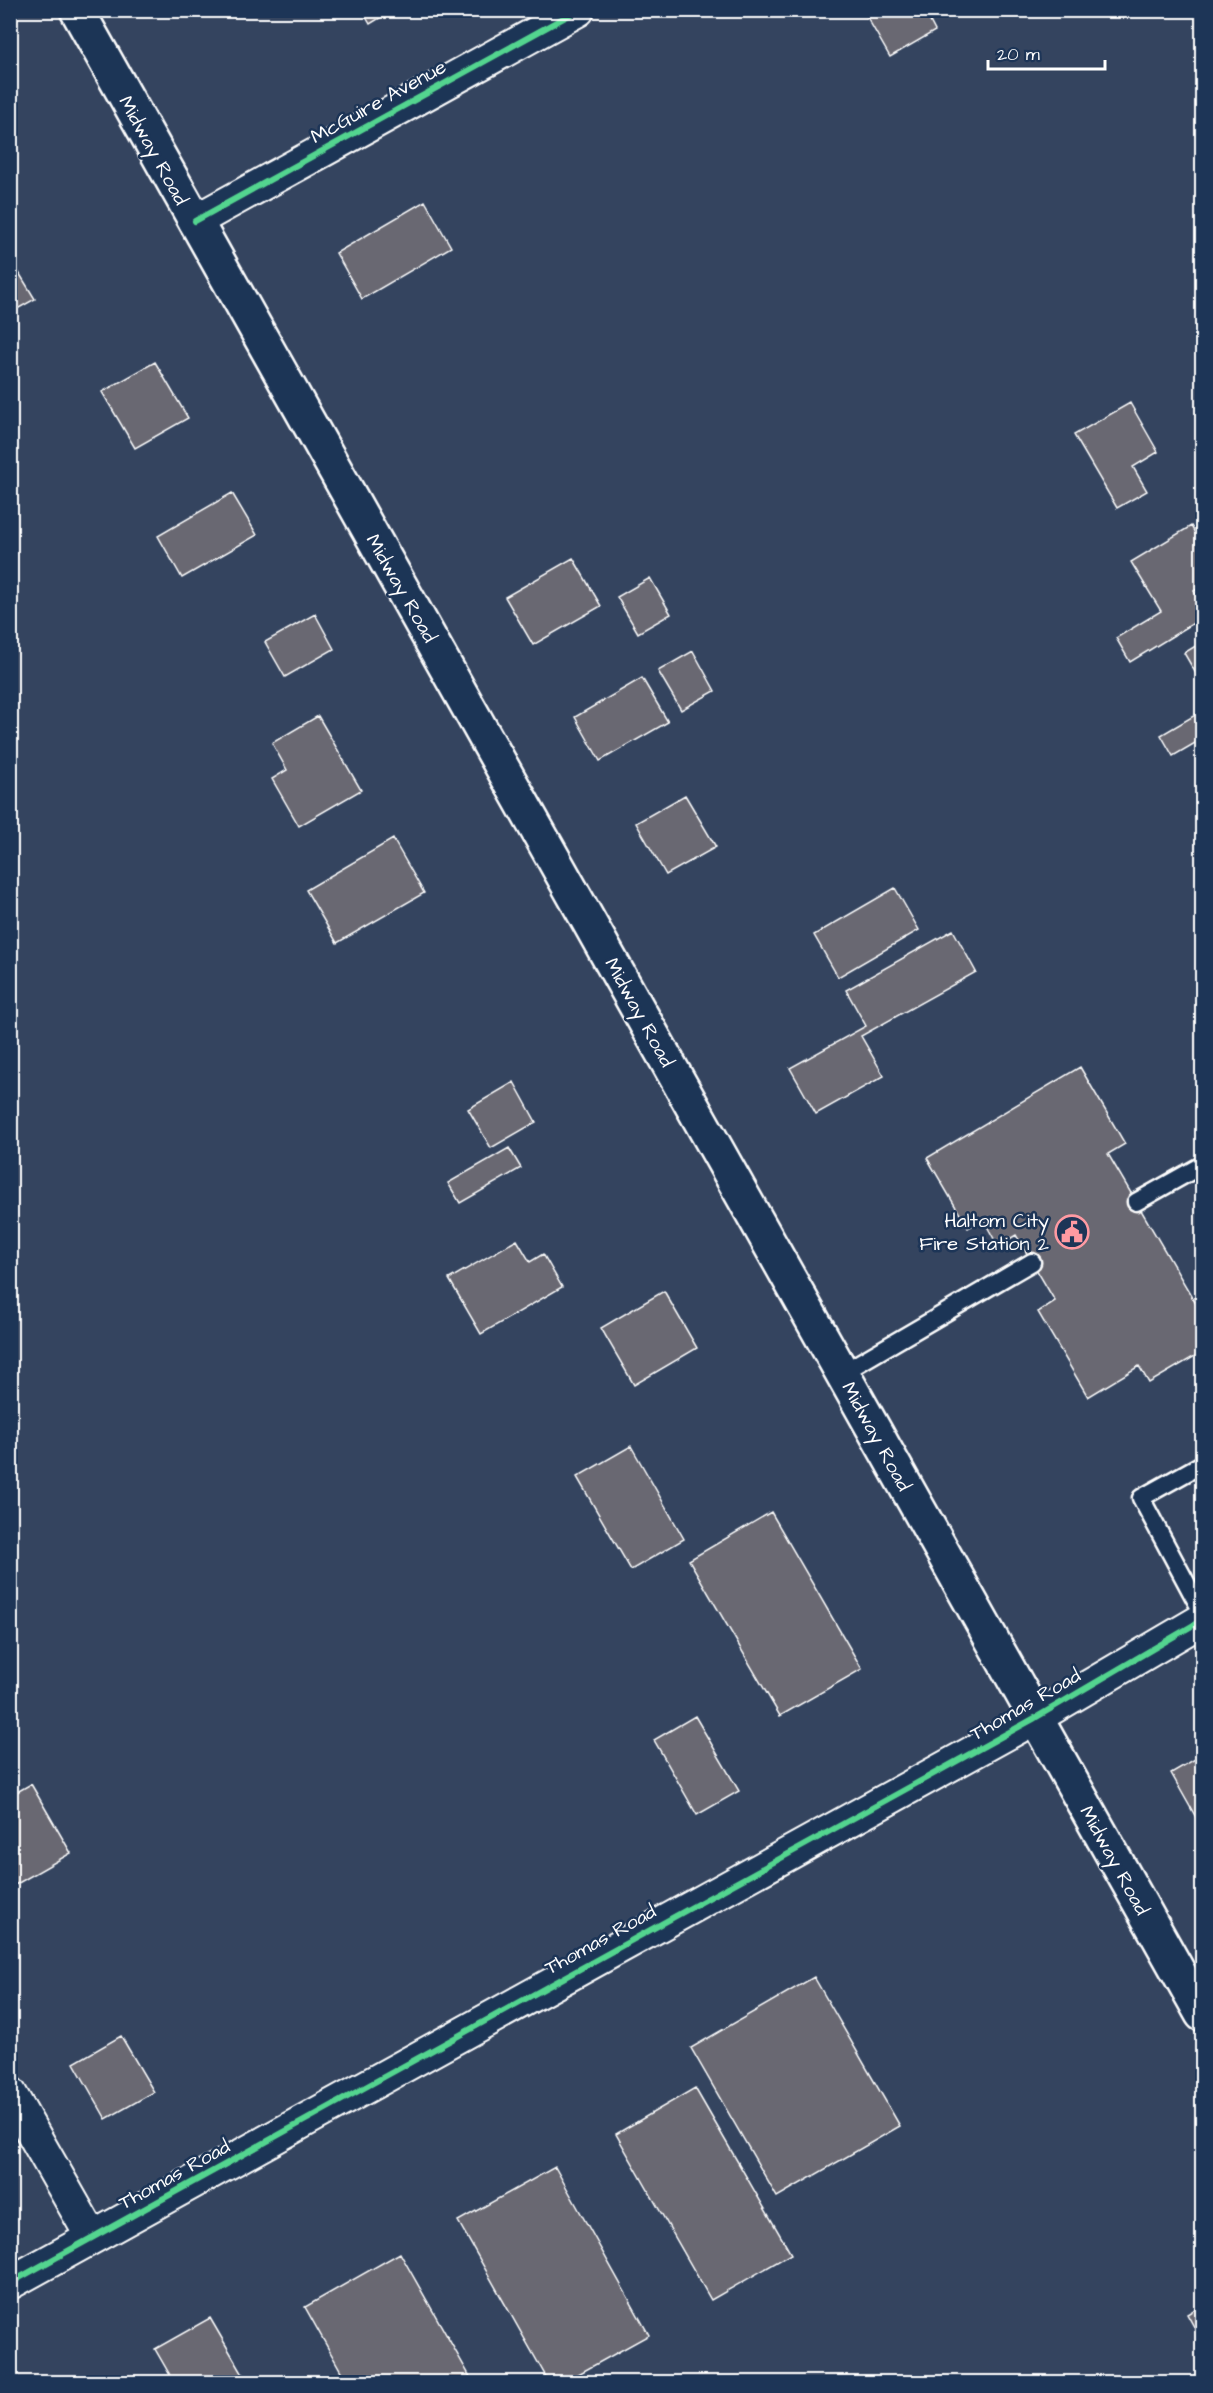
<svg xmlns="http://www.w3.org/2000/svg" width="1213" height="2393" font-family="'Architects Daughter',sans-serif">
  <rect width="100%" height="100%" fill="#34445f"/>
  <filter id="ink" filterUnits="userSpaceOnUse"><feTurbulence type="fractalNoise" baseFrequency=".0167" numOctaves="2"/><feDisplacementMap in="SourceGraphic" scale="12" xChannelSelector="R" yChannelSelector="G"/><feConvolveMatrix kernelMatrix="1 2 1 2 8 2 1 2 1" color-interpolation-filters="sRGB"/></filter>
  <g filter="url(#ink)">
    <path fill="#696872" stroke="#fff" stroke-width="1.5" d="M362,10H393L370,24Z
      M863,10H924L935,31L890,57Z
      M425,201L451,247L362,299L336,253Z
      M10,258L35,299L10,313Z
      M155,362L188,418L135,448L102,392Z
      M1130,403L1158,452L1133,467L1147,491L1117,508L1074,435Z
      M232,493L257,535L182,578L158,536Z
      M1191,526L1202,545V586L1194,591L1202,605V618L1130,662L1116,638L1161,611L1131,562Z
      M573,558L601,606L533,645L505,597Z
      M650,578L671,614L638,633L617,597Z
      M315,614L334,649L285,677L265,642Z
      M1202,642V684L1184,653Z
      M693,651L715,691L681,710L658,671Z
      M642,678L668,722L600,761L575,717Z
      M1202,711V739L1173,756L1161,735Z
      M318,716L361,790L299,826L272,779L287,770L272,743Z
      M685,795L716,847L666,875L636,823Z
      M393,839L424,893L337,943L306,890Z
      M895,888L919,930L838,977L814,935Z
      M953,930L976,972L861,1036L884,1076L816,1114L790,1068L866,1026L846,990Z
      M1080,1067L1125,1144L1108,1154L1202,1314V1352L1149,1383L1139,1366L1088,1397L1038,1312L1055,1301L1016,1235L998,1246L983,1219L968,1228L927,1158Z
      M514,1082L536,1122L491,1148L468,1109Z
      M509,1148L521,1168L460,1203L448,1183Z
      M517,1240L530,1262L543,1254L562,1287L481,1334L449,1279Z
      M664,1291L697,1348L634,1385L601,1328Z
      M631,1446L684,1539L631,1570L577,1477Z
      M771,1512L862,1669L780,1716L689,1560Z
      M695,1716L739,1791L697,1815L654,1740Z
      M1202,1755V1828L1171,1773Z
      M31,1784L71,1853L15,1885L10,1877V1796Z
      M814,1977L900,2126L777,2197L691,2048Z
      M121,2036L154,2092L106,2119L74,2063Z
      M695,2088L791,2254L711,2300L616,2134Z
      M555,2167L649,2335L564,2382H549L458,2221Z
      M400,2253L473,2382H347L305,2307Z
      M1202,2305V2341L1187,2314Z
      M210,2318L245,2378L238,2382H174L155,2349Z"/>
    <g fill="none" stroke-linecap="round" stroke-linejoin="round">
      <defs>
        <path id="lane" d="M1136,1202L1202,1165
          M842,1373L1032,1262
          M1202,1464L1141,1498L1202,1612"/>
        <path id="street" d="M195,221L578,10
          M10,2093L92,2237
          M10,2283L1035,1718L1202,1620"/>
        <path id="secondary" d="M77,10L1202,2014"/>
      </defs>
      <use href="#lane" stroke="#fff" stroke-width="21"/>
      <use href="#street" stroke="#fff" stroke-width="36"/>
      <use href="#secondary" stroke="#fff" stroke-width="38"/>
      <use href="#lane" stroke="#1d3557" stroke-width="16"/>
      <use href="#street" stroke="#1d3557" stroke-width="32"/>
      <use href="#secondary" stroke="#1d3557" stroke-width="33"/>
      <defs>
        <path id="cycleway" d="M195,221L578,10
          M10,2283L1035,1718L1202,1620"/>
      </defs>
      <use href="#cycleway" stroke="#1d3557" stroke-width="10"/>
      <use href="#cycleway" stroke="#53d58f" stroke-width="6"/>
    </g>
  </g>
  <defs>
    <symbol id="civic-ring" viewBox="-11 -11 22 22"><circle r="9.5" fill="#1d3557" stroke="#ff9aa2" stroke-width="1.5"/><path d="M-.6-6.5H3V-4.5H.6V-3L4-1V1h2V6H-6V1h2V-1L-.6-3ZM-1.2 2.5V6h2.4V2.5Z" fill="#ff9aa2"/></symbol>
  </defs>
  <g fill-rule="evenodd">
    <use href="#civic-ring" x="1053" y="1213" width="38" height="38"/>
  </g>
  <g text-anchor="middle" stroke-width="5" stroke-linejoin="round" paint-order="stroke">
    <g font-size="20" fill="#fff" stroke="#1d3557">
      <text transform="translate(378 101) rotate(-29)" y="7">McGuire Avenue</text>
      <text transform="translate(154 150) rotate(61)" y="7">Midway Road</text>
      <text transform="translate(402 588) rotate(60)" y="7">Midway Road</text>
      <text transform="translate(640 1012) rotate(61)" y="7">Midway Road</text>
      <text transform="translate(877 1436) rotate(61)" y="7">Midway Road</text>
      <text transform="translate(1025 1704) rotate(-30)" y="7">Thomas Road</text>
      <text transform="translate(1115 1860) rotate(61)" y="7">Midway Road</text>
      <text transform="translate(600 1939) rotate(-29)" y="7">Thomas Road</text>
      <text transform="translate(174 2174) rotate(-29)" y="7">Thomas Road</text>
    </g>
    <g font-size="20" fill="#fff" stroke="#1d3557" text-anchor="end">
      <text x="1049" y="1227">Haltom City<tspan x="1049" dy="23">Fire Station 2</tspan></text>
    </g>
  </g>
  <rect width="1213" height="2393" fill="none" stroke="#1d3557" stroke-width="36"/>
  <rect x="18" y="18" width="1177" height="2357" fill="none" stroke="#fff" stroke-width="2" filter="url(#ink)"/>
  <path d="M988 60v9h117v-9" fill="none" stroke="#ffffff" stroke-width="3"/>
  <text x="997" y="60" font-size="18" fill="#ffffff" stroke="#1d3557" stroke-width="4.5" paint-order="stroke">20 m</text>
</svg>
